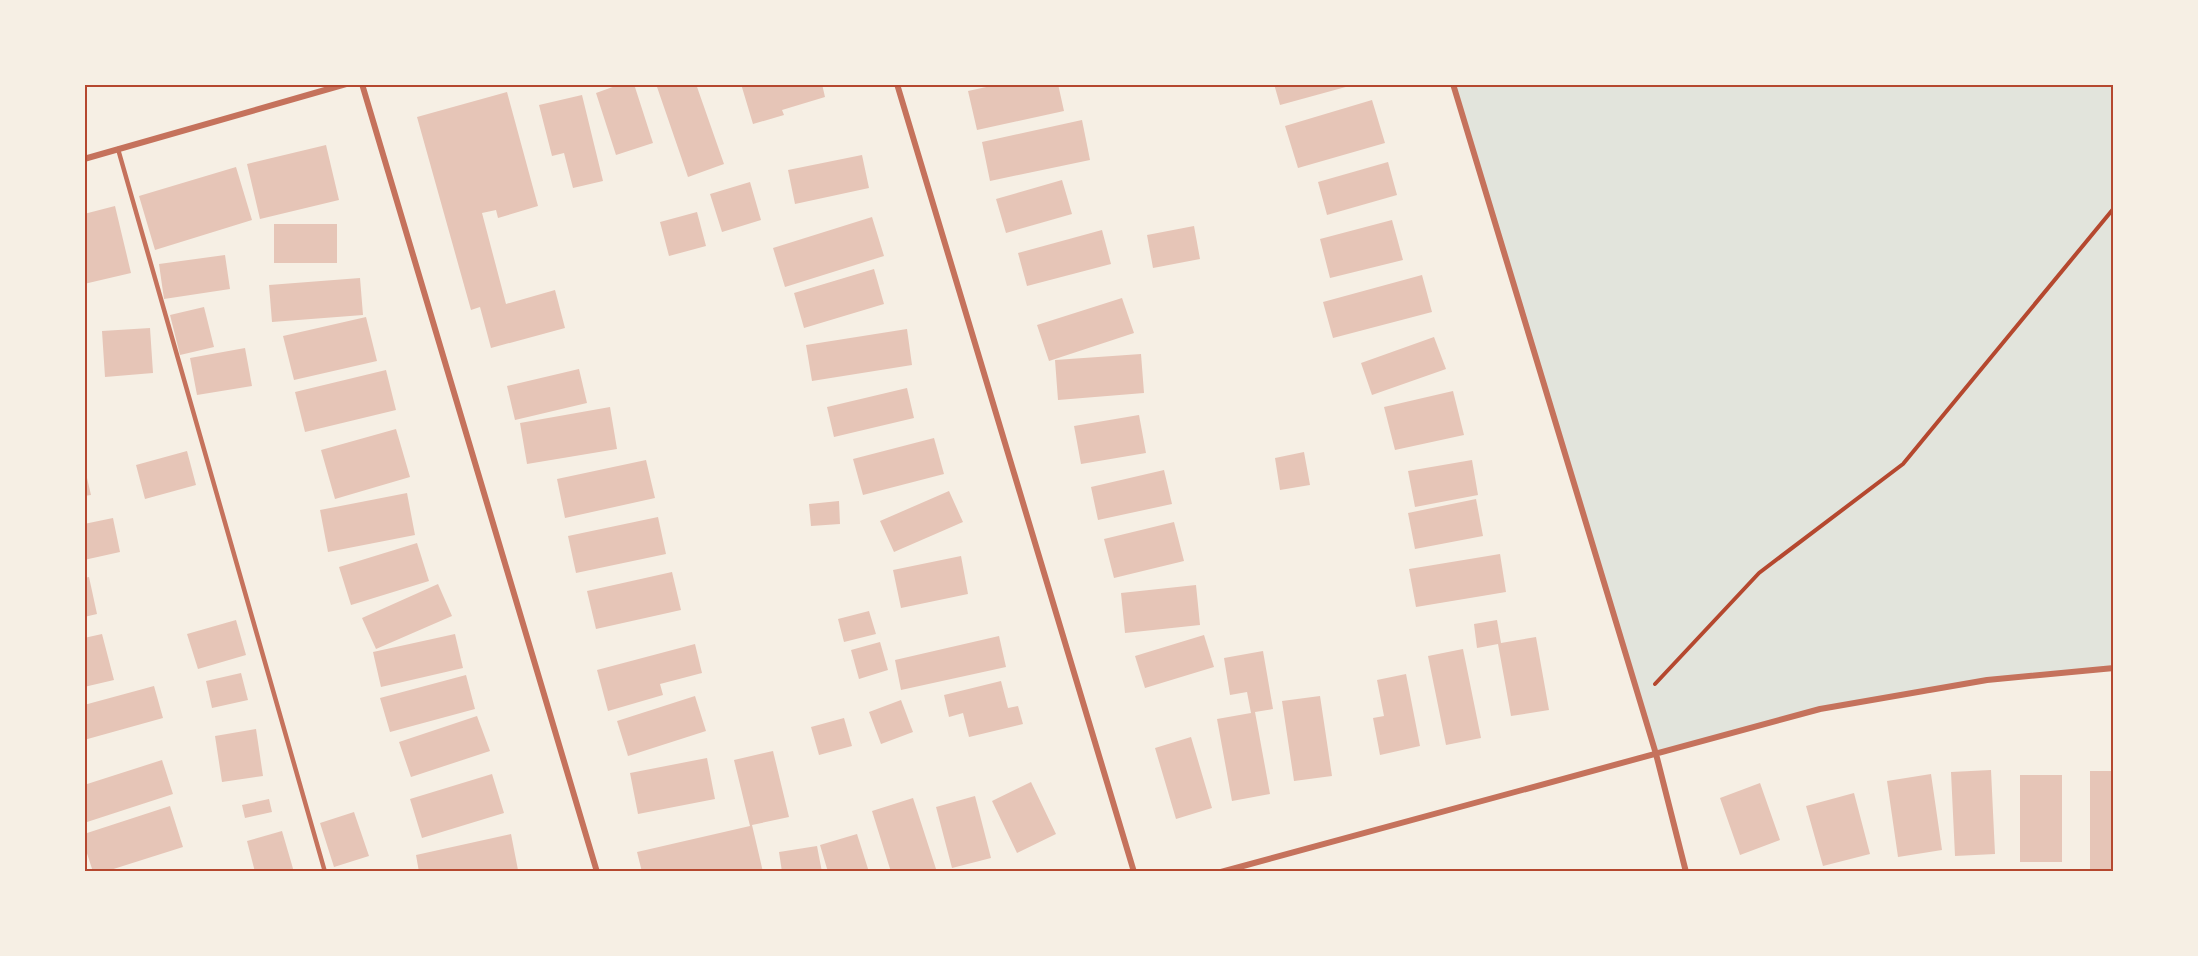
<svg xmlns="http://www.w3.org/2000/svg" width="2198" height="956" font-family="Montserrat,sans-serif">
  <rect width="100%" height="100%" fill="#f6efe4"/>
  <path fill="#e2e4dc" d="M1453,84H2114V668L1987,680L1820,709L1656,754Z"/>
  <path fill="#e6c5b7" d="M621,84H634L653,143L616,155L596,93Z
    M656,84H696L724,164L688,177Z
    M741,84H822L825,97L782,110L784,115L753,124Z
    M1000,84H1058L1064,111L977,130L968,91Z
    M1274,84H1353V85L1280,105Z
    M507,92L538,206L498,218L496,210L482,213L506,304L555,290L565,328L491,348L480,307L471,310L417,117Z
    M582,95L603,181L573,188L564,153L552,156L539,105Z
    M1372,100L1385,143L1298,168L1285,126Z
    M1082,120L1090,160L990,181L982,142Z
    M326,145L339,200L260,219L247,164Z
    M862,155L869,188L795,204L788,170Z
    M1388,162L1397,195L1327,215L1318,182Z
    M236,167L252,220L155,250L139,196Z
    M1062,180L1072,214L1006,233L996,199Z
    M750,182L761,220L722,232L710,194Z
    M115,206L131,273L84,284V214Z
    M697,212L706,246L669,256L660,222Z
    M872,217L884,256L785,287L773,248Z
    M1392,220L1403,260L1330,278L1320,239Z
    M274,224H337V263H274Z
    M1194,226L1200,259L1153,268L1147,235Z
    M1102,230L1111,264L1027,286L1018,253Z
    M225,255L230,289L164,299L159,264Z
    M874,269L884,304L804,328L794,293Z
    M1422,275L1432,312L1333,338L1323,302Z
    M360,278L363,315L272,322L269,285Z
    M1122,298L1134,333L1049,361L1037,325Z
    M204,307L214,347L180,355L170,315Z
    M366,317L377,361L294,380L283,336Z
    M150,328L153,373L105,377L102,331Z
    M907,329L912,365L812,381L806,345Z
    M1434,337L1446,369L1372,395L1361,363Z
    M245,348L252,386L197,395L190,358Z
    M1141,354L1144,393L1058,400L1055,360Z
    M579,369L587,403L515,420L507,386Z
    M386,370L396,410L305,432L295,392Z
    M907,388L914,418L834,437L827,407Z
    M1453,391L1464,435L1395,450L1384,407Z
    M610,407L617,449L527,464L520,423Z
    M1139,415L1146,453L1081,464L1074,426Z
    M396,429L410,477L335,499L321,450Z
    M934,438L944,474L863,495L853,459Z
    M187,451L196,485L145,499L136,465Z
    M1304,452L1310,485L1280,490L1275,458Z
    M646,460L655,498L565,518L557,479Z
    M1472,460L1478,495L1415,507L1408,471Z
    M84,465L91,495L84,496Z
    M1164,470L1172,504L1098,520L1091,487Z
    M949,491L963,522L894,552L880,521Z
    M407,493L415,535L328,552L320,510Z
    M1476,499L1483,536L1415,549L1408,513Z
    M839,501L840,524L811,526L809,504Z
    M658,517L666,554L576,573L568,536Z
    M113,518L120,552L84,560V524Z
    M1174,522L1184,561L1114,578L1104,539Z
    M417,543L429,581L351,605L339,567Z
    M1500,554L1506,592L1416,607L1409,569Z
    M961,556L968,594L901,608L893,570Z
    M672,572L681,610L596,629L587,591Z
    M89,577L97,614L84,617V578Z
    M438,584L452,616L376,649L362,618Z
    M1196,585L1200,625L1125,633L1121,593Z
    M869,611L876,634L844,642L838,619Z
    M236,620L246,655L198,669L187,634Z
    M1497,620L1501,643L1536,637L1549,710L1511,716L1498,644L1477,648L1474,624Z
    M102,634L114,680L84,687V638Z
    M455,634L463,668L381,687L373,652Z
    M1204,635L1214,667L1145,688L1135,656Z
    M999,636L1006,667L901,690L895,660Z
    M880,642L888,670L859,679L851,650Z
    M695,644L702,673L660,684L663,695L608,711L597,670Z
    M1463,649L1481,738L1446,745L1428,656Z
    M1263,651L1273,709L1255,712L1270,794L1232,801L1217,719L1251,713L1247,692L1230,695L1224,658Z
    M241,673L248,700L212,708L206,681Z
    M1406,674L1420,746L1380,755L1373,718L1384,716L1377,680Z
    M466,675L475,709L390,732L380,698Z
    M1001,681L1008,708L1018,706L1023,724L969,737L963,713L949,717L944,695Z
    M154,686L163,718L84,740V705Z
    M695,696L706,731L628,756L617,721Z
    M1320,696L1332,776L1294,781L1282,701Z
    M901,700L913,732L881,744L869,712Z
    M477,716L490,751L411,777L399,742Z
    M844,718L852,746L819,755L811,727Z
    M256,729L263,776L222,782L215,736Z
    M1191,737L1212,808L1176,819L1155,748Z
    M773,751L789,817L752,825L763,872H642L637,852L750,826L734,760Z
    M707,758L715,799L638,814L630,773Z
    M162,760L173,794L84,823V785Z
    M1991,770L1995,854L1955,856L1951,772Z
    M2090,771H2114V872H2090Z
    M492,774L504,813L422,838L410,799Z
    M1931,774L1942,850L1898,857L1887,781Z
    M2020,775H2062V862H2020Z
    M1031,782L1056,834L1017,853L992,801Z
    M1760,783L1780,840L1740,855L1720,798Z
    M1854,793L1870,854L1823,866L1806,806Z
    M975,796L991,858L952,868L936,807Z
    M913,798L937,872H891L872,811Z
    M269,799L272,812L245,818L242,805Z
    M170,806L183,847L104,872H93L84,844V834Z
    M354,812L369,856L334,867L320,823Z
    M282,831L294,872H255L247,841Z
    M511,834L518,870L508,872H419L416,855Z
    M857,834L869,872H828L820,845Z
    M817,846L822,872H782L779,852Z"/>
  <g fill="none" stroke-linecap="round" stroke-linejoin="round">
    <path stroke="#b5482f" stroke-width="4" d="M1655,684L1759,573L1903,464L2114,208"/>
    <path stroke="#c5725c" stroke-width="4.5" d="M118,149L325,872"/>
    <path stroke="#c5725c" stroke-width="6" d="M362,84L597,872
      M897,84L1134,872
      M1453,84L1656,754L1686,872
      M84,159L346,84
      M1221,872L1820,709L1987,680L2114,668"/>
  </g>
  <rect width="2198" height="956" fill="none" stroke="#f6efe4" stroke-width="171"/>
  <rect x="86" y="86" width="2026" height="784" fill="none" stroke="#b5482f" stroke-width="2"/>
</svg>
